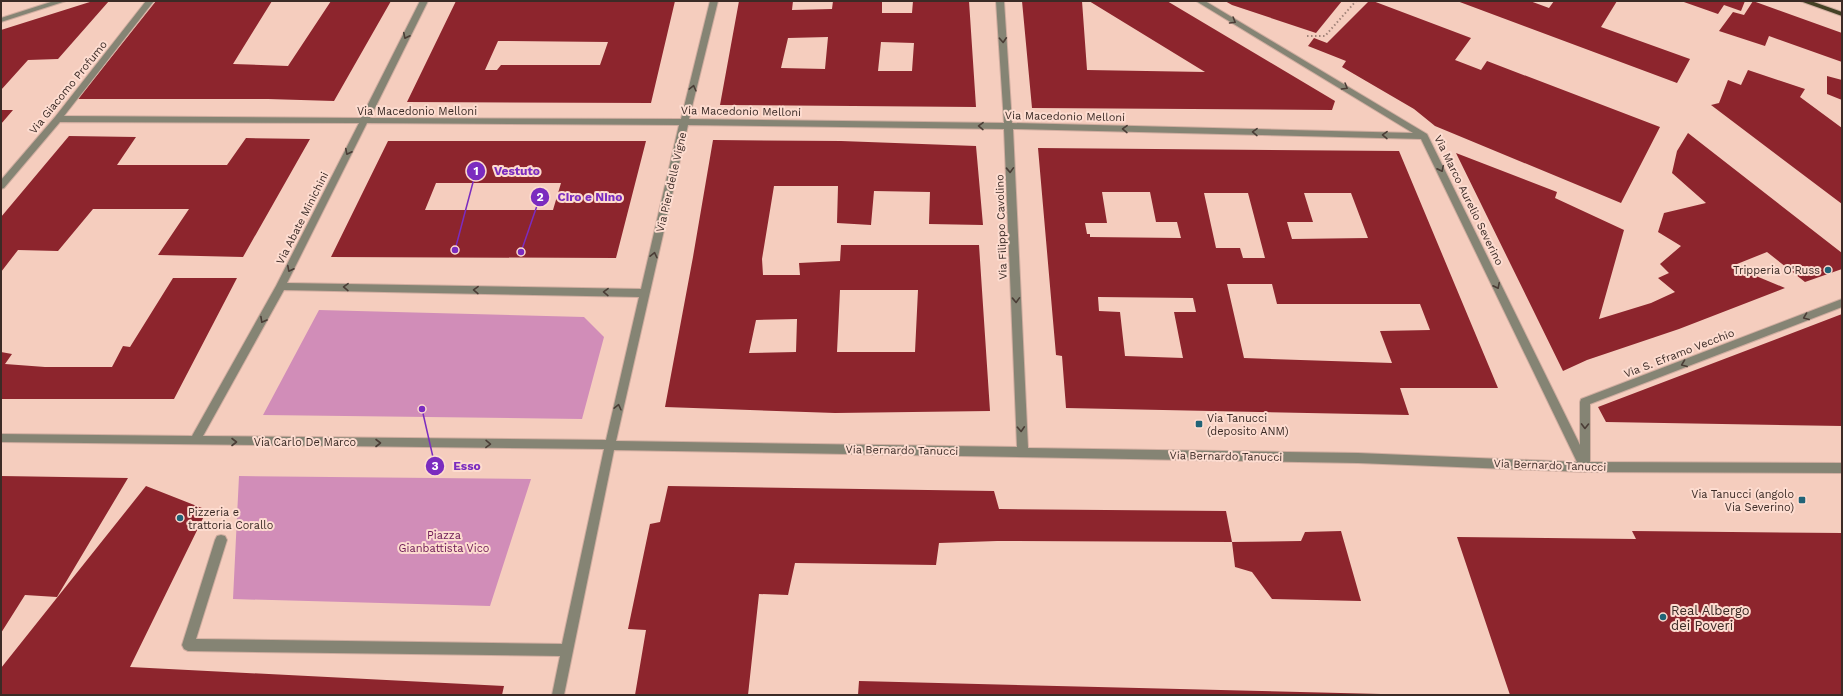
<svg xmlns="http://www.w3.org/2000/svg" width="1843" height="696" font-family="'Work Sans',sans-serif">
  <rect width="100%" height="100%" fill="#f5cdbe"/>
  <path fill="#d18db8" d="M319,310L584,317L604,337L582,419L263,415Z
    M239,476L531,479L490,606L233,599Z"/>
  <path fill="#8d252d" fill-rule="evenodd" d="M93,1H109L58,59L28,60L1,90V30Z
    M156,1H272L233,64L288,66L331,1H391L334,101L268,99H78Z
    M456,1H675L651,103L407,102ZM498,41L608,42L600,65H501L497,70H485Z
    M739,1H793L792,10L832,9L833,1H882V13H912L913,1H969L976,107L720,105ZM828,37L825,69L781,68L788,38ZM881,42L914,43L912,71H878Z
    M1022,1H1082L1087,70L1205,72L1089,1H1167L1335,101L1332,110L1032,108Z
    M1225,1H1342L1316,33L1232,5Z
    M1369,1H1373L1471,38L1455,60L1481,70L1487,61L1660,127L1621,203L1435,126L1414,109L1342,67L1346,61L1308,46L1314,38L1327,43Z
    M1457,1H1530L1549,8L1554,1H1617L1601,27L1690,59L1677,83Z
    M1681,1H1745L1741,11L1724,5L1718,14Z
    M1753,1L1842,33V62L1769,36L1765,46L1719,31L1733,12L1744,15Z
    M1748,70L1805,89L1800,97L1842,128V204L1711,105L1719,103L1728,80L1741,85Z
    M1827,76L1842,80V100L1827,94Z
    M1,110H13L1,124Z
    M1688,133L1842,253V269L1805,282L1767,252L1732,266L1785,288L1679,329L1587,360L1563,371L1456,153L1557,192L1555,198L1624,230L1599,319L1651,303L1675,292L1658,278L1669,273L1660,264L1681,246L1658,232L1664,213L1706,203L1672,173L1677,151Z
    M69,136L136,137L117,165H227L246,138L310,139L243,257L158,255L189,209H93L58,251L18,250L1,272V217Z
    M713,140L841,141L976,146L983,225L929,224L930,192L874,191L871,225L837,223L838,186H774L762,259L763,275H800L799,263L840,261L841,245H979L990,411L835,413L665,407L693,257ZM840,290H918L915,352H837ZM797,319L796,352L749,353L756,320Z
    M388,141H646L616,258L331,257ZM436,183H561L553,210H425Z
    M1038,148L1399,151L1498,388H1400L1409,415L1066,408L1062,356L1056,355ZM1102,192H1150L1156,222H1177L1181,238L1090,237V234H1087L1085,223H1107ZM1204,193H1248L1265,258H1243L1240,248H1216ZM1304,193H1351L1368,238L1292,239L1287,222H1313ZM1227,284H1272L1277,304H1420L1430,330L1380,331L1392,363L1244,358ZM1098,297L1193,298L1196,312H1174L1183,358L1125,356L1120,312L1099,311Z
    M173,278H237L174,399H1V352L12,354L5,364L45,367H112L123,346L130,347Z
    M1842,314V426L1606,422L1598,407Z
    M1,476L128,478L57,597L25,595L1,633Z
    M146,486L207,510L130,667L504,686L502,695H1V668Z
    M668,486L994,491L999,509L1226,511L1232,542L997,541L939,543L936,565L795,563L788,595L759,594L748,695H635L646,630L628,629L650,524L660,522Z
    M1341,531L1361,601L1272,599L1252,572L1235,567L1232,542L1301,541L1305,532Z
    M1632,531L1842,533V695H1510L1457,537L1636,539Z
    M859,681L1381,694V695H858Z"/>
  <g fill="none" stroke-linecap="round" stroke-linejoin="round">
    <defs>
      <path id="minor" d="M54,1H66L1,22V18Z
        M146,1H154L64,116L361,118L420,1H428L370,118L681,119L710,1H718L689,119L1004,123L996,1H1004L1012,123L1413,133L1196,1H1205L1427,134L1580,445V402L1581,399L1842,299V307L1590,404V462L1842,463V473L1585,472L1358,463L614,450L564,695H552L560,656L188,651L184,649L182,645L215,540L217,536L221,535L225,536L227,540L196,639L562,644L604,449L1,442V434L192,436L276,286L359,123L60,122L4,188L1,189V180L55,117ZM367,123L679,125L641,289L287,283ZM688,125L1004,129L1017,447L616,441ZM1013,129L1421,139L1577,462L1358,453L1028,448ZM284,290L639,297L606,440L203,436Z"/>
      <path id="major" d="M1800,1H1811L1842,12V16Z"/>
    </defs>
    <use href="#minor" stroke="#d0ada0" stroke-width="2"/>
    <use href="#major" stroke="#d0ada0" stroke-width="2"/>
    <path stroke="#a18479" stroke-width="2" stroke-dasharray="1.5 2.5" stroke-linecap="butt" d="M1307,36H1325L1356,1"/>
    <use href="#minor" fill="#858474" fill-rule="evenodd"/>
    <use href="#major" fill="#444125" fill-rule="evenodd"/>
  </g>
  <defs><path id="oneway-chevron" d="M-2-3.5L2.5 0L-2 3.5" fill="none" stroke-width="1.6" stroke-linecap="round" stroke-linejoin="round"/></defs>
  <g stroke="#4a3d36">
    <use href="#oneway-chevron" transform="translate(1233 21) rotate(31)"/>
    <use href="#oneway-chevron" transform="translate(406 36) rotate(116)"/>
    <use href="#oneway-chevron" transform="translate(1003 40) rotate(87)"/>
    <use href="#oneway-chevron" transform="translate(1345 87) rotate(31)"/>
    <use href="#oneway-chevron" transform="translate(693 88) rotate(-76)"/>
    <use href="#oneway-chevron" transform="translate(981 126) rotate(-179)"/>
    <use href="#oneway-chevron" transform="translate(1125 129) rotate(-179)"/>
    <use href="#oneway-chevron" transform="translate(1255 132) rotate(-179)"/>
    <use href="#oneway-chevron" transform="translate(1385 135) rotate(-179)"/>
    <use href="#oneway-chevron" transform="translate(348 152) rotate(117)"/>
    <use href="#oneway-chevron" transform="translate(1441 169) rotate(64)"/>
    <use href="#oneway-chevron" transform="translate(1010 170) rotate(88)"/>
    <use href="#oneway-chevron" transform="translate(654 255) rotate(-77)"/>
    <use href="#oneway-chevron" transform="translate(290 269) rotate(117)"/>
    <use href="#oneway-chevron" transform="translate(1497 286) rotate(64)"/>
    <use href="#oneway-chevron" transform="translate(346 287) rotate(-179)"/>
    <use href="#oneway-chevron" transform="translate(476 290) rotate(-179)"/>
    <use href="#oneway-chevron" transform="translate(606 292) rotate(-179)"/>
    <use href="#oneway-chevron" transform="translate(1016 300) rotate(88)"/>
    <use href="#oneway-chevron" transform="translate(1806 317) rotate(159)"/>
    <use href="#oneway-chevron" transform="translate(263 320) rotate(119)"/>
    <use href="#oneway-chevron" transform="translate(1684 364) rotate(159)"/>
    <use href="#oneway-chevron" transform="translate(618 407) rotate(-77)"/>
    <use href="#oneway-chevron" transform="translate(1585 426) rotate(91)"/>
    <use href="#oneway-chevron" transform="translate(1021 429) rotate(87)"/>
    <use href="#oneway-chevron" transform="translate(234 442)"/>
    <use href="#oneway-chevron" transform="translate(378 443)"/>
    <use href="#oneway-chevron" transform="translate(488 444) rotate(1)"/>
  </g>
  <g fill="#216377" stroke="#fddcd0" stroke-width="1.5">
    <circle cx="1828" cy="270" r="4"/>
    <rect x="1195" y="420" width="8" height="8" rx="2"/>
    <rect x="1798" y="496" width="8" height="8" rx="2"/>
    <circle cx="180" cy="518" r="4"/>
    <circle cx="1663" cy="617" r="4"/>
  </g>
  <g text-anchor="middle" stroke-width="4" stroke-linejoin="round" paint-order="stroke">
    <g font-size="11" fill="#3b2b26" stroke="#fddcd0">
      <text transform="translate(68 87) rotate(-51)" y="4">Via Giacomo Profumo</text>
      <text x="417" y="115">Via Macedonio Melloni</text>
      <text transform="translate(741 111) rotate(1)" y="4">Via Macedonio Melloni</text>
      <text transform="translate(1065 116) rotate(1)" y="4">Via Macedonio Melloni</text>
      <text transform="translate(671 182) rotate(-77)" y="4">Via Pier delle Vigne</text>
      <text transform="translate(1469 200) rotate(64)" y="4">Via Marco Aurelio Severino</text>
      <text transform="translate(302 218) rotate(-63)" y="4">Via Abate Minichini</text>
      <text transform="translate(1001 227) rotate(-92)" y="4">Via Filippo Cavolino</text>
      <text transform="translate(1679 353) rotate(-21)" y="4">Via S. Eframo Vecchio</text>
      <text x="305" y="446">Via Carlo De Marco</text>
      <text transform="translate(902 450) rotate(1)" y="4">Via Bernardo Tanucci</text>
      <text transform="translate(1226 456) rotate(1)" y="4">Via Bernardo Tanucci</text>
      <text transform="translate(1550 465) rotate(2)" y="4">Via Bernardo Tanucci</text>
    </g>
    <g font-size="11" fill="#3b2b26" stroke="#fddcd0" text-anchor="end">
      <text x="1820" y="274">Tripperia O'Russ</text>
      <text x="1207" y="422" text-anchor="start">Via Tanucci<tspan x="1207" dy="13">(deposito ANM)</tspan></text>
      <text x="1794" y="498">Via Tanucci (angolo<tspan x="1794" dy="13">Via Severino)</tspan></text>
      <text x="188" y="516" text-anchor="start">Pizzeria e<tspan x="188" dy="13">trattoria Corallo</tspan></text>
    </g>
    <g font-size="11" fill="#6c1855" stroke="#fddcd0">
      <text x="444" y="539">Piazza<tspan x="444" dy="13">Gianbattista Vico</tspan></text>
    </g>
    <g font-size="13" fill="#3b2b26" stroke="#fddcd0" text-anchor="start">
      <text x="1671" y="615">Real Albergo<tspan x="1671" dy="15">dei Poveri</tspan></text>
    </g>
  </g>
  <path fill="none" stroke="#7b2cbf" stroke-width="1.5" d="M455 250L476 171M521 252L540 197M422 409L435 466"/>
  <g fill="#7b2cbf" stroke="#fddcd0" stroke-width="1.5">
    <circle cx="455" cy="250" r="4"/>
    <circle cx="521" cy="252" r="4"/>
    <circle cx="422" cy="409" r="4"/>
    <circle cx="476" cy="171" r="10"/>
    <circle cx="540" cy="197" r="10"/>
    <circle cx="435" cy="466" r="10"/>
  </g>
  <g font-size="12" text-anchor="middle" font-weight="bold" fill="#fff">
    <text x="476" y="175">1</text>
    <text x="540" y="201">2</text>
    <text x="435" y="470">3</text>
  </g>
  <g font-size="12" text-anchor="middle" font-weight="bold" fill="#7b2cbf" stroke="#fddcd0" stroke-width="4" stroke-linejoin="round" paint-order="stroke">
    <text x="517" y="175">Vestuto</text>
    <text x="590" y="201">Ciro e Nino</text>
    <text x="467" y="470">Esso</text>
  </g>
  <rect width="1843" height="696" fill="none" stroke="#3b2b26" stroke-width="4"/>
</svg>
